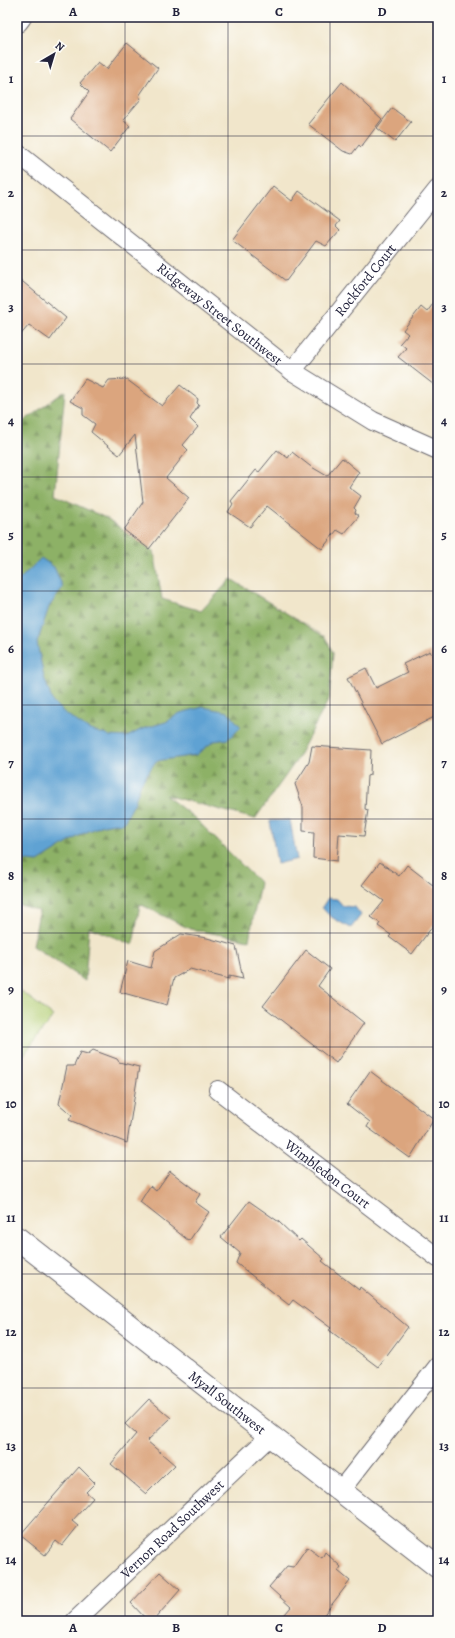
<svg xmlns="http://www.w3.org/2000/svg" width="455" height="1638" font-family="Alegreya,serif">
  <defs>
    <pattern id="forest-firs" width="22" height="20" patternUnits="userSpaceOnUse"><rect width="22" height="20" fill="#8db166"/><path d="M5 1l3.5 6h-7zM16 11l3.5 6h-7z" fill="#739055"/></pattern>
  </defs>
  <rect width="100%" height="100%" fill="#fdfcf7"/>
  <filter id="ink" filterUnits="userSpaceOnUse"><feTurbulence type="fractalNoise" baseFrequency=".025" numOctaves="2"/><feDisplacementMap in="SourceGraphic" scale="8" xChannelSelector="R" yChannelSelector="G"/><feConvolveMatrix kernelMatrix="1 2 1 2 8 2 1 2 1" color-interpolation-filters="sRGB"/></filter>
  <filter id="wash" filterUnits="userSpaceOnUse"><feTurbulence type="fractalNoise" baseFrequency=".012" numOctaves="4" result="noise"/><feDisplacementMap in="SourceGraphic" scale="16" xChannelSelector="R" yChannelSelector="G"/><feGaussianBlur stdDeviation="0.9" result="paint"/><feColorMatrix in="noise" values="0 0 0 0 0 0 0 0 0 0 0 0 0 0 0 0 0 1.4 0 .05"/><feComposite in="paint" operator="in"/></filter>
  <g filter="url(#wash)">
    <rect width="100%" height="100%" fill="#f1e6cb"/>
    <path fill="url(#forest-firs)" stroke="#586a50" d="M65,391L55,495L108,519L149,549L154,551L162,599L201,611L231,579L325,637L333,653L329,699L296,761L255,819L165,795L196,819L260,883L249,940L190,929L140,904L133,945L89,927L85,981L33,946L39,911L17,904V426Z"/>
    <path fill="#b2ce74" stroke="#6a7858" d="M17,988L53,1016L17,1064Z"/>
    <path fill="#5ea2d3" stroke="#406287" d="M41,558L54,567L63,587L49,607L37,643L44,677L53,703L66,714L88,729L109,736L127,737L142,729L166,722L180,713L203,707L228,712L241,727L228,739L214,741L196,755L156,761L141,783L134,804L123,824L115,823L103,825L82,834L38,862L17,860V582Z
      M290,820L297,859L277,864L270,821Z
      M328,898L337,899L343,906L355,907L361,915L351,928C340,922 329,918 322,907Z"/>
    <g id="blocks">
      <path fill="#dba57e" d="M127,43L158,68L139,96L141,99L123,120L130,126L110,152L70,119L89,92L80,83L98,62L107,69Z
        M342,82L382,119L361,147L359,145L352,154L343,151L308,124Z
        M392,108L411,122L395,142L377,128Z
        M273,186L292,201L299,191L340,221L336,226L340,230L326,246L316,241L286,281L232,240Z
        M17,277L66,318L50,340L29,325L17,339Z
        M438,297V388L398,357L406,348L400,343L408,334L403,330L421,307L427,312Z
        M85,379L103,388L109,380L126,379L162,406L180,385L198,399L197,403L199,405L190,419L198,427L183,445L188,450L166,478L189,498L149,549L124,530L143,502L135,435L119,455L91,432L95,424L83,415V408L70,401Z
        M277,450L288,458L292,452L310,466L327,476L342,458L359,472L349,487L361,496L354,508L356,510L355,513L359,516L344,534L337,530L322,549L267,506L250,527L228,512L233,504L231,501L256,470L259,472Z
        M430,651L438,668V715L382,744L348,677L366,668L376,688L408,672L403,664Z
        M312,746L371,750L370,775L367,776L365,809L368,810L364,836L339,834L337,861L313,858L314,832L303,831V807L295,784L309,762Z
        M380,862L399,876L407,865L438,889V919L412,954L389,937L391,935L378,926L380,923L371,917L384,901L362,885Z
        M181,934L207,938L236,946L243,979L229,976V979L190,969L174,978L167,1005L120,992L128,961L151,968L155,951Z
        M306,950L330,969L318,986L364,1023L336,1063L263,1006Z
        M93,1050L117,1059L119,1062L139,1067L127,1143L69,1120L72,1115L59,1104L67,1066H74L80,1052L88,1054Z
        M370,1071L434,1119L410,1158L367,1127L370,1122L347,1104Z
        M170,1171L200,1194L195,1202L209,1212L189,1241L140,1202L150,1186L156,1191Z
        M249,1201L279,1222L299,1241L301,1239L324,1259L322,1261L359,1290L360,1287L408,1327L378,1367L329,1330L331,1328L293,1300L289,1305L236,1263L240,1253L221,1237Z
        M149,1399L171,1418L147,1441L175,1465L146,1494L111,1464L136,1434L125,1424Z
        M79,1467L95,1483L86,1492L93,1498L72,1521L78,1526L62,1546L56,1541L45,1555L20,1535Z
        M307,1547L322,1558L325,1552L341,1567L338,1571L350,1581L319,1621H279L291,1607L269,1587L287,1566L293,1567Z
        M160,1572L180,1590L153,1621H148L131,1603Z"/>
    </g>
  </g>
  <g filter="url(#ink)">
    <use href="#blocks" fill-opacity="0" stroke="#6a676d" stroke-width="1"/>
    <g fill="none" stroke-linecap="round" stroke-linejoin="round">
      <defs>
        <g id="street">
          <path id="s1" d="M17,153L292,371L373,421L438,450"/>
          <path id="s2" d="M292,371L438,189"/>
          <path id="s3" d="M218,1090L438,1258"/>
          <path d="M340,1491L438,1366"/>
          <path id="s4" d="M75,1621L270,1436"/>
        </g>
        <g id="secondary">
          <path d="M17,21L20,17"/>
          <path id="s5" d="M17,1238L438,1567"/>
        </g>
      </defs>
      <use href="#street" stroke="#6a676d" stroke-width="20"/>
      <use href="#secondary" stroke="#6a676d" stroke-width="24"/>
      <use href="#street" stroke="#fff" stroke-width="18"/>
      <use href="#secondary" stroke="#fff" stroke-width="22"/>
    </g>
  </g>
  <path fill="none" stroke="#22223b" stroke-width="1" stroke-opacity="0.55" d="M125,17V1621M228,17V1621M330,17V1621M17,136H438M17,250H438M17,364H438M17,477H438M17,591H438M17,705H438M17,819H438M17,933H438M17,1047H438M17,1161H438M17,1274H438M17,1388H438M17,1502H438"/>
  <g text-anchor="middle" stroke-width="3" stroke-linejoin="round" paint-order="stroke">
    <g font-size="14" fill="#22223b" stroke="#fdfcf7">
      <text dy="5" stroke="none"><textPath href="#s2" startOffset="117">Rockford Court</textPath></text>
      <text dy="5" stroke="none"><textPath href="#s1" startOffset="259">Ridgeway Street Southwest</textPath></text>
      <text dy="5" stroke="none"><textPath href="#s3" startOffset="138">Wimbledon Court</textPath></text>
      <text dy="5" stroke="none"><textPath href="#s5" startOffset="267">Myall Southwest</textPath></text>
      <text dy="5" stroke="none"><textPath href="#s4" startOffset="134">Vernon Road Southwest</textPath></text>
    </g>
  </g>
  <rect width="455" height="1638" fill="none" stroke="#fdfcf7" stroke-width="44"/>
  <g transform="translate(54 54) rotate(38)" stroke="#fdfcf7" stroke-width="3" paint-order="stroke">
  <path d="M0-3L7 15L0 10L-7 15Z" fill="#22223b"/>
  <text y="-6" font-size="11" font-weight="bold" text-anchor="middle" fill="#22223b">N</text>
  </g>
  <rect x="22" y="22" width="411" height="1594" fill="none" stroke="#22223b" stroke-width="1.5"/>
  <g font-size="13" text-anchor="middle" font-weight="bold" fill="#22223b">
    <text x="73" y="16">A</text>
    <text x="176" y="16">B</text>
    <text x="279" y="16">C</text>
    <text x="382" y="16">D</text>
    <text x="11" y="83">1</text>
    <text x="444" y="83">1</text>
    <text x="11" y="197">2</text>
    <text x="444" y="197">2</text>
    <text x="11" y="311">3</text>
    <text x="444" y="311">3</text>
    <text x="11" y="425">4</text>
    <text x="444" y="425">4</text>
    <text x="11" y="539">5</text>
    <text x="444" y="539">5</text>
    <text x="11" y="653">6</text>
    <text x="444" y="653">6</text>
    <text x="11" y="767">7</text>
    <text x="444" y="767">7</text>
    <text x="11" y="880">8</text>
    <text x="444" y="880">8</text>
    <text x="11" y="994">9</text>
    <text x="444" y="994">9</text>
    <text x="11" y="1108">10</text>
    <text x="444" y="1108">10</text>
    <text x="11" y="1222">11</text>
    <text x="444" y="1222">11</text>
    <text x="11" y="1336">12</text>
    <text x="444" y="1336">12</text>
    <text x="11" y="1450">13</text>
    <text x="444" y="1450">13</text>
    <text x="11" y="1564">14</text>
    <text x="444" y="1564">14</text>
    <text x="73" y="1632">A</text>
    <text x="176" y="1632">B</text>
    <text x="279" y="1632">C</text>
    <text x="382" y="1632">D</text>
  </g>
</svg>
